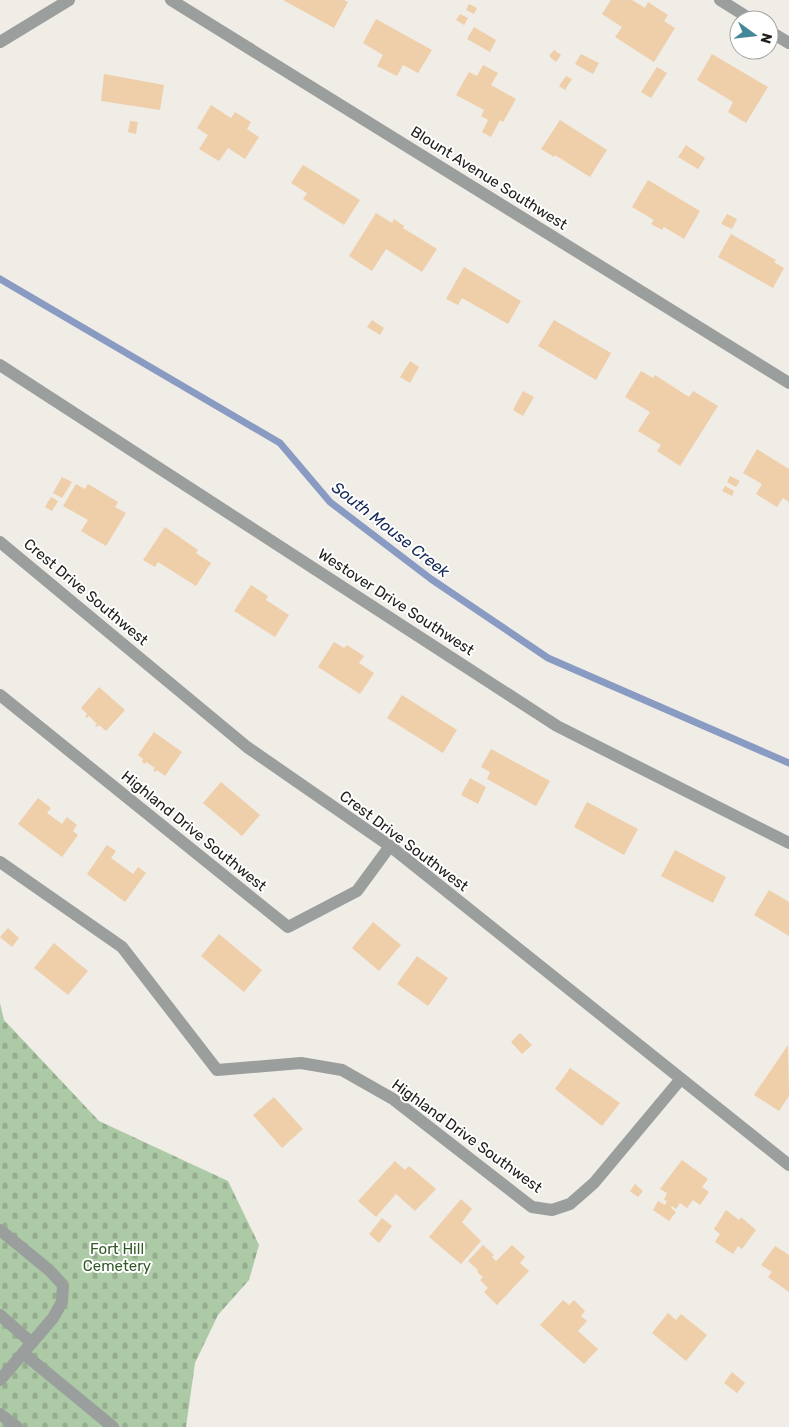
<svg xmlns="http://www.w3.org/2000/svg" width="789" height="1427" font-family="Rubik,sans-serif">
  <defs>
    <pattern id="cemetery-stones" width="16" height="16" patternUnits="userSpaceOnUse" patternTransform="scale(1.25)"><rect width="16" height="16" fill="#adcaa6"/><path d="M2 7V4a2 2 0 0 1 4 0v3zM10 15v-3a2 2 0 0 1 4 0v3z" fill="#95ad8e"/></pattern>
  </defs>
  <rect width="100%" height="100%" fill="#f0ece6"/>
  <path fill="url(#cemetery-stones)" d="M0,1003L4,1020L99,1121L228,1181L259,1245L249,1280L218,1315L195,1363L186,1427H0Z"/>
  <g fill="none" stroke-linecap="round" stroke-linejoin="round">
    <path stroke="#899bc2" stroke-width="7" d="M0,279L280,443L330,502L431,579L548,658L789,763"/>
  </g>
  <path fill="#efceaa" d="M283,0H344L348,2L334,28Z
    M611,0H632L645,8L648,2L668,15L664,21L675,28L654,62L615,37L622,27L602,14Z
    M469,4L477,8L474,14L466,10Z
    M460,14L468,18L464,25L456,20Z
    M376,19L432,50L418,73L403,65L397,76L377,66L383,55L363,43Z
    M474,27L496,40L490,52L467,39Z
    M554,50L561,55L556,62L549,56Z
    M581,54L599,63L593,74L575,64Z
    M712,54L768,87L746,123L728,112L733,102L697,80Z
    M483,65L498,73L491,85L516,99L503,122L500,120L491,137L482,132L488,120L481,116L484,110L456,95L469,72L477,76Z
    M657,67L667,73L651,98L641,92Z
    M104,74L164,85L160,110L101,101Z
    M566,76L572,79L565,90L559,86Z
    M211,105L231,118L235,112L251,122L247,129L259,137L245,159L228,148L219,161L199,149L208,135L197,128Z
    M560,120L607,150L590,177L555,155L554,157L541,149Z
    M130,121L138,122L136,134L128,132Z
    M686,145L705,158L698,169L678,157Z
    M303,165L360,200L344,225L303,199L307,193L291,183Z
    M648,180L700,211L684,239L664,227L662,230L651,224L654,220L632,207Z
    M376,213L392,223L394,219L404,226L403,228L437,249L422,272L386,249L372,271L349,256Z
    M727,214L737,219L732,229L721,224Z
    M731,234L776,260L774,262L784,268L773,288L718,257Z
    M464,267L521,301L508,324L462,298L458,305L446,299Z
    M372,320L384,328L380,335L367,327Z
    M554,320L611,353L596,380L538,346Z
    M410,361L419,367L410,383L400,377Z
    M641,371L653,378L655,375L689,397L693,391L718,406L680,466L657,451L661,445L638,431L650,412L625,397Z
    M523,391L534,397L523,416L513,410Z
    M757,449L789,469V502L783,498L777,507L756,494L762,484L743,473Z
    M730,476L740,481L736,487L727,482Z
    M62,477L72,482L62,498L53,493Z
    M76,484L85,489L88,484L118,502L115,507L126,513L106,546L81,531L88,520L63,506Z
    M725,486L734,491L732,496L722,491Z
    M51,497L58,501L52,511L45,507Z
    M165,527L198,550L196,553L211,563L196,586L158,562L155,567L143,560Z
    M251,585L268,596L266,600L289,615L275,637L234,611Z
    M334,642L344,648L347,645L364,656L359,663L374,673L360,694L318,667Z
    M99,687L125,710L106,731L99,725L97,727L95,726L97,724L89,716L87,718L85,717L87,714L81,708Z
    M402,695L457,730L443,753L387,718Z
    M154,732L182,752L165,776L157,770L156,772L153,770L155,768L146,762L145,764L142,762L143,759L138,755Z
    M491,749L550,781L536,806L487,779L490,772L481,767Z
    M470,778L486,787L478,804L461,795Z
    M221,782L260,815L242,836L203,803Z
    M38,798L51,808L47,813L62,824L67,817L77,825L73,831L78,835L62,857L18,824Z
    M587,802L638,829L624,855L574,827Z
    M107,845L116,851L111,858L133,874L138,867L146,873L125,902L87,874Z
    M675,850L726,877L713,903L661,876Z
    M769,890L789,902V936L754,915Z
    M373,922L401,945L379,971L352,948Z
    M8,928L19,938L12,947L0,937Z
    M219,934L262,970L244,992L201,956Z
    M54,943L88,971L68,995L34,968Z
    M417,956L448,978L428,1006L397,984Z
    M520,1033L532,1045L522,1054L511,1042Z
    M788,1045L789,1096L779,1111L754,1095Z
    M570,1068L620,1103L602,1126L555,1089Z
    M274,1097L303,1129L282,1148L253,1115Z
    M682,1160L708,1179L702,1187L709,1192L700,1205L693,1200L687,1208L680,1203L676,1209L672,1206L671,1208L676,1212L669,1221L653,1210L658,1201L665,1205L667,1201L664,1200L667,1193L660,1189Z
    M395,1161L405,1170L409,1166L436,1189L415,1211L396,1194L376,1217L358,1201Z
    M635,1184L643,1191L638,1197L630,1191Z
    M461,1199L472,1209L462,1222L481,1241L461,1264L429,1237Z
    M726,1210L739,1220L741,1217L756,1230L742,1249L738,1246L733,1254L715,1242L720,1234L714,1229Z
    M382,1218L392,1226L379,1243L369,1234Z
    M483,1245L494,1255L492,1257L496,1261L512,1245L525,1257L520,1263L529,1271L497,1305L484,1292L488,1288L480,1280L483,1277L477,1272L478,1270L468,1261Z
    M775,1246L789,1255V1292L768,1277L772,1272L761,1265Z
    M563,1300L569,1305L574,1300L585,1311L581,1316L587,1321L578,1331L598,1349L584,1364L540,1325Z
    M668,1313L676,1320L681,1314L707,1335L686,1361L652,1333Z
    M732,1372L745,1383L737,1393L724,1383Z"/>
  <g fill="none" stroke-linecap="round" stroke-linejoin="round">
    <path stroke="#9a9e9d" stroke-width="12" d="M171,0L789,383
      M720,0L752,20
      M769,31L789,43
      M0,42L69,0
      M0,365L557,726L789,843
      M0,542L247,747L390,846L789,1165
      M0,695L288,927L357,891L390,846
      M0,862L122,947L217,1070L301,1063L342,1070L393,1099L532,1207L552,1210L570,1204L594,1183L680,1080
      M0,1230L49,1270L63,1285L62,1302L53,1318L0,1380
      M0,1315L32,1343
      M23,1353L113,1427
      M0,1414L17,1427"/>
  </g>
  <g text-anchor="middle" stroke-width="4" stroke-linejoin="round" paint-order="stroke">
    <g font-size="15" fill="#21201d" stroke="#fff">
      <text transform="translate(489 178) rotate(32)" y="5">Blount Avenue Southwest</text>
      <text transform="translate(86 592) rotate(40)" y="5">Crest Drive Southwest</text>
      <text transform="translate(396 602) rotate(33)" y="5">Westover Drive Southwest</text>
      <text transform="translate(194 831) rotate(39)" y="5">Highland Drive Southwest</text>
      <text transform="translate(404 841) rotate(37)" y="5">Crest Drive Southwest</text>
      <text transform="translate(467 1136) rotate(36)" y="5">Highland Drive Southwest</text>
    </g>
    <g font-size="15" fill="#305926" stroke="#fff">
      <text x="117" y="1254">Fort Hill<tspan x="117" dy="17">Cemetery</tspan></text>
    </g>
    <g font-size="16" font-style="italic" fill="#142858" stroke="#fff">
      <text transform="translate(391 529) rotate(38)" y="6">South Mouse Creek</text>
    </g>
  </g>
  <g transform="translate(754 35) rotate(105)"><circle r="24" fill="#ffffff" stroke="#a6a6a5"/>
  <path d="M0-4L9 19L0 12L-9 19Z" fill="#448797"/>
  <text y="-8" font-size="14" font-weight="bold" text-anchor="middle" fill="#21201d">N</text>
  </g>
</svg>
